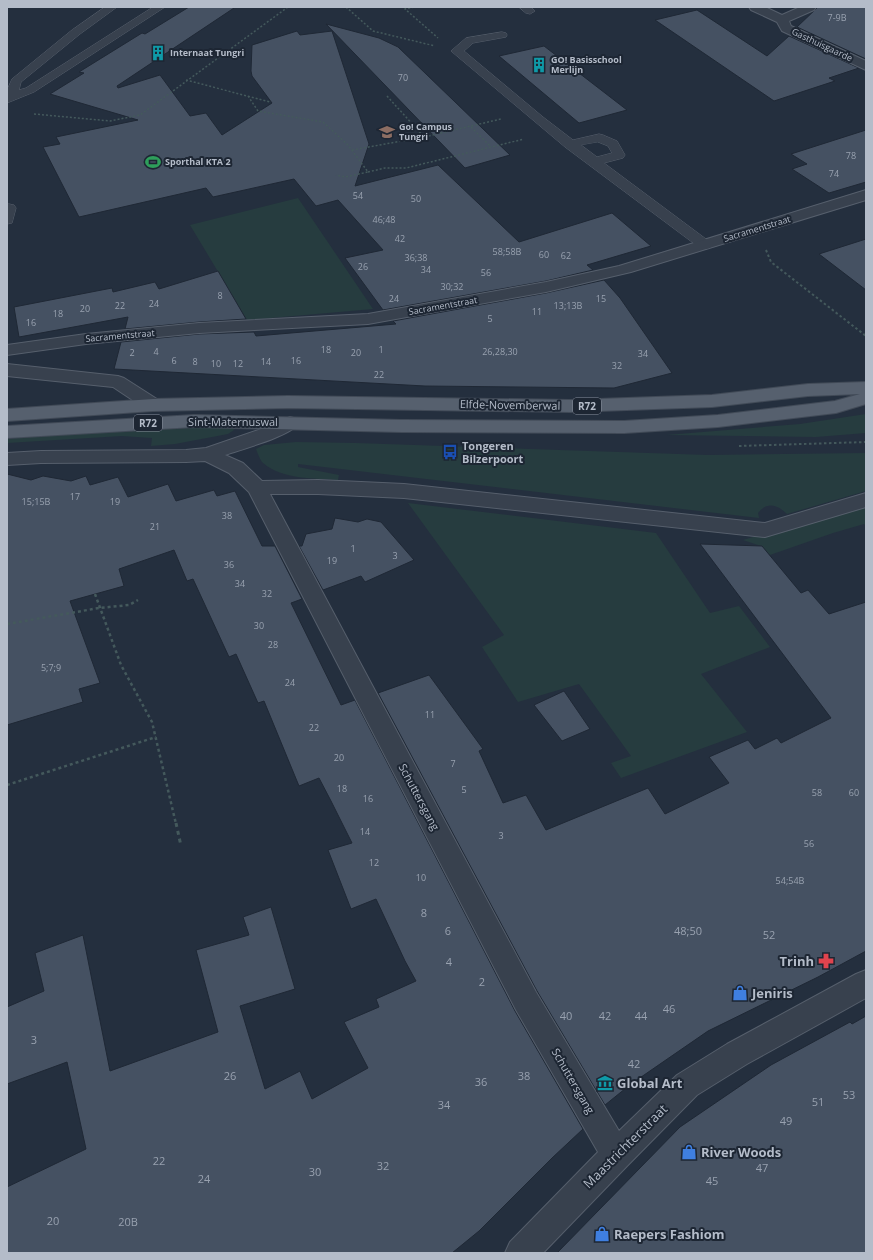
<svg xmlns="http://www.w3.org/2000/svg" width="873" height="1260" font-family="'Open Sans',sans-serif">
  <rect width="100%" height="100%" fill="#242f3e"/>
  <path fill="#263c3f" d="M298,198L373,309L247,320L190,225Z
    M866,414V433L816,437L666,435L800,424Z
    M233,427L234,430L228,434L175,444L151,446L152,438L122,436L7,443V439L65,434L152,429Z
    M296,442L356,443L708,455L866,453V491L787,514C778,505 767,501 758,513L759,518L298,464V467L339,475L338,480C314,478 283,480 263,463C260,460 258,454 256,449L264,445Z
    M408,503L656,533L710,613L739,606L770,647L701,674L747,732L621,778L611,763L631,756L579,684L518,702L482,647L504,635Z
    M866,504V526L864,524L833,533L770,555L761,546L743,540Z"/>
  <path fill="#455162" stroke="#1f2835" d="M189,7H233L234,8L117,86L118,88L160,75L190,116L206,113L222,135L272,103L252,76L251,71L252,45L297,31L300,35L332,31L369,144L355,186L438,165L519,242L612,213L651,246L587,265L593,270L546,281L383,310L345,258L383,250L338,200L316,206L294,179L213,197L206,188L79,217L43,147L60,144L56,137L138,120L50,94L84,73L79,72L142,33L145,34Z
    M818,7H866V59L797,27Z
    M697,10L767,56L789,36L859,68L829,78L835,81L774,101L655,20Z
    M326,24L379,38L398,47L510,155L465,168Z
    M544,46L627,110L579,123L499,56Z
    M866,130V182L829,193L792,169L807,164L791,154Z
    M866,239V290L819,254Z
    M218,271L246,319L199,322L125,329L128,317L19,337L14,307L112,288L113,292L155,282L159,289Z
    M604,280L620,298L672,373L614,388L425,386L114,369L121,342L199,334L254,332L256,336L396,324L393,321L546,293Z
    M7,474L31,480L43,476L71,481L86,476L90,485L118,477L128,497L168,484L176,501L214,490L217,496L235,491L262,546H275L302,599L291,603L341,705L355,700L515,1011L583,1129L552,1158L479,1231L452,1253H7V1187L86,1149L67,1062L7,1084V1007L44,991L35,953L83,935L110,1071L218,1032L196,950L249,935L243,917L271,907L295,989L240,1006L265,1089L300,1071L312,1099L368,1068L344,1022L379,1007L376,999L416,981L405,961L376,899L351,909L328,850L352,843L331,801L319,778L299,786L264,701L258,703L236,654L229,657L193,579L187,581L174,550L119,569L124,586L70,601L100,683L79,689L83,702L7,725Z
    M335,518L358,522L367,519L381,522L414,560L365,582L361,576L323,590L299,546H302L306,534L332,529Z
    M700,544L762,546L801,593L808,590L829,614L866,602V951L818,977L708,1031L631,1084L605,1105L537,991L378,693L429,675L483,749L479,751L503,803L526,795L546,830L648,788L665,814L729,783L709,757L748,740L755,749L777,738L781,743L831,718Z
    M564,691L590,729L562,741L534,705Z
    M866,1016V1253H557L680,1127L771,1065L850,1022L852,1024Z"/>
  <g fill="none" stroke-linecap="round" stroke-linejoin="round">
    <defs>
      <path id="lane" d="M105,7H117L80,34L21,82L19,90L26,88L153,7H165L34,92L7,103V90L12,79L72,30Z
        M519,7H531L535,11L530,14L526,13Z
        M502,32L506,33L507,35L506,37L473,43L464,51L543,117L573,140L599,134L603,135L617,141L625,155L623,158L604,163L710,242L712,245L710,248L705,249L700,248L565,147L451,51L466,38ZM598,142L608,146L612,153L597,157L581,145Z
        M9,204L14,205L16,208L12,223L7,224V205Z"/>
      <path id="street" d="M749,7H765L782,15L800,7H816L814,10L789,21L791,26L866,61V70L782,31L777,22L751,10Z
        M866,190V200L631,272L546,292L368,324L199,333L86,344L7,355V345L86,334L199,323L368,314L546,282L619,266Z
        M7,364L118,376L124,378L160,401L162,405L160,409L153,411L146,409L113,387L7,376Z
        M290,417L297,419L299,423C291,436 242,449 225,455L243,463L262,481L318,480L404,484L765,523L866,493V507L765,537L404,498L318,494H270L536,992L619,1131L677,1075L727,1044L856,974L866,970V998L747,1064L697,1095L627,1166L543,1253H505L510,1242L598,1152L516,1010L249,492L229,473L205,461L186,462L41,463L7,465V453L41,451L186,450L206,448L270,426Z"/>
      <path id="primary" d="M866,382V404L836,413L718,427L624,433L401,432L194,427L7,438V426L194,415L401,420L624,421L718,415L835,401L860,394L808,396L712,407L570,412L288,408L153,411L7,421V409L153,399L288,396L570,400L712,395L808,384Z"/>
    </defs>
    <use href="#lane" stroke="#565f6c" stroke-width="1"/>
    <use href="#street" stroke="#565f6c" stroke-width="2"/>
    <use href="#primary" stroke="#414a57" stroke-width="2"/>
    <path stroke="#44595c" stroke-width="1.5" stroke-dasharray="2 2" stroke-linecap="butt" d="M346,7L373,31L435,46
      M414,7L405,9L438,38
      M186,80L270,102
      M248,96L258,111L323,122L348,145L368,172L345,177L336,175
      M387,96L424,137L501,119
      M34,114L110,121L140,115L288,7
      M471,127L491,147
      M352,150L424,137
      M368,172L385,168H406L524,139"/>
    <path stroke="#44595c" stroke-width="2" stroke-dasharray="2.5 2.5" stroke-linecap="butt" d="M766,250L771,262L866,336
      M739,446L866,442"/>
    <path stroke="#44595c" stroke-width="2.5" stroke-dasharray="3 3" stroke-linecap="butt" d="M95,594L121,665L152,722L176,824
      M7,624L99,608L129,605L138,600
      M7,785L156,737"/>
    <path stroke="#44595c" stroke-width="3" stroke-dasharray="4 4" stroke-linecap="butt" d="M176,823L181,846"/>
    <use href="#lane" fill="#38414e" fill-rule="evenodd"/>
    <use href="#street" fill="#38414e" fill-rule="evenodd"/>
    <use href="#primary" fill="#56606e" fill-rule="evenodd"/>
  </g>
  <defs>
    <symbol id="building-bare" viewBox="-9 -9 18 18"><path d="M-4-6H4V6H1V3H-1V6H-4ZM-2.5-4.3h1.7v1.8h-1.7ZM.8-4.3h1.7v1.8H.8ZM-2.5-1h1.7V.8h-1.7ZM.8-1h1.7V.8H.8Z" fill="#0f9aa8" stroke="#1d2633" stroke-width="2.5" paint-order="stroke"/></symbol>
    <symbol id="school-bare" viewBox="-9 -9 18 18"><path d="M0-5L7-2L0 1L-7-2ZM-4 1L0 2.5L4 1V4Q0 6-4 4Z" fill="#8d6e63" stroke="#1d2633" stroke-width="2.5" paint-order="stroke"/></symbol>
    <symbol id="stadium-bare" viewBox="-9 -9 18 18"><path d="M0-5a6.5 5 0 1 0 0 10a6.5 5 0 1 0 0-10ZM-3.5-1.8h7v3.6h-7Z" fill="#2e9e5b" stroke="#1d2633" stroke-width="2.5" paint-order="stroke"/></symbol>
    <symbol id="bus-bare" viewBox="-9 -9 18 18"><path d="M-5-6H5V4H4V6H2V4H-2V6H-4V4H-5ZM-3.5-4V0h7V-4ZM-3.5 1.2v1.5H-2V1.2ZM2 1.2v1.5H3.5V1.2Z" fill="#1a4fb4" stroke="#1d2633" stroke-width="2.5" paint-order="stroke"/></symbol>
    <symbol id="pharmacy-bare" viewBox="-9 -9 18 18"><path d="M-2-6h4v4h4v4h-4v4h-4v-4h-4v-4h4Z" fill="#e0444e" stroke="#1d2633" stroke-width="2.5" paint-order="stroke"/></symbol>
    <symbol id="shop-bare" viewBox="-9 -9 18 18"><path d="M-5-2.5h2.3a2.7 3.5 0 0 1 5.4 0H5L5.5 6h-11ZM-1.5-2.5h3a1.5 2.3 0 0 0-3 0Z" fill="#3f7fe0" stroke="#1d2633" stroke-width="2.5" paint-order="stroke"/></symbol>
    <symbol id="museum-bare" viewBox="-9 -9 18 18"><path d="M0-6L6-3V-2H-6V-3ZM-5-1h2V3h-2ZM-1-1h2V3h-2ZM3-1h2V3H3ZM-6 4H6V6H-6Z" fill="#0f9aa8" stroke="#1d2633" stroke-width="2.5" paint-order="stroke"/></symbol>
  </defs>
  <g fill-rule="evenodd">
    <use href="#building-bare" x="147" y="42" width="22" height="22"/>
    <use href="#building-bare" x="528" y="54" width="22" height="22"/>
    <use href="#school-bare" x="376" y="121" width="22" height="22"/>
    <use href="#stadium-bare" x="142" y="151" width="22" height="22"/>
    <use href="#bus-bare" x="439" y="441" width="22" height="22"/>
    <use href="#pharmacy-bare" x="815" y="950" width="22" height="22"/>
    <use href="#shop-bare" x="729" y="982" width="22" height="22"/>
    <use href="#museum-bare" x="594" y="1072" width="22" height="22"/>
    <use href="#shop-bare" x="678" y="1141" width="22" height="22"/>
    <use href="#shop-bare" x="591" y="1223" width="22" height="22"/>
  </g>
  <g text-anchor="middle" stroke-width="4" stroke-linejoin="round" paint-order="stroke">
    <g font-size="9" fill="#98a1af">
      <text x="837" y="21">7-9B</text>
      <text x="403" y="81">70</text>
      <text x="851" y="159">78</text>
      <text x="834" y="177">74</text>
      <text x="358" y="199">54</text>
      <text x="416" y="202">50</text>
      <text x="384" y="223">46;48</text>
      <text x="400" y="242">42</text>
      <text x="507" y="255">58;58B</text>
      <text x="544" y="258">60</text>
      <text x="566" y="259">62</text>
      <text x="416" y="261">36;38</text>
      <text x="363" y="270">26</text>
      <text x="426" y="273">34</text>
      <text x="486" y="276">56</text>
      <text x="452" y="290">30;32</text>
      <text x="220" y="299">8</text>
      <text x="394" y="302">24</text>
      <text x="601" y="302">15</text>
      <text x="154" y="307">24</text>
      <text x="120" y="309">22</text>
      <text x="568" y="309">13;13B</text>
      <text x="85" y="312">20</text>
      <text x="537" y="315">11</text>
      <text x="58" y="317">18</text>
      <text x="490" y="322">5</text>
      <text x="31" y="326">16</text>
      <text x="326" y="353">18</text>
      <text x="381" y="353">1</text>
      <text x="156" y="355">4</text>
      <text x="500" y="355">26,28,30</text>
      <text x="132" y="356">2</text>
      <text x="356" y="356">20</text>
      <text x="643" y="357">34</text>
      <text x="174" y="364">6</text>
      <text x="296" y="364">16</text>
      <text x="195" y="365">8</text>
      <text x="266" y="365">14</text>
      <text x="216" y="367">10</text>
      <text x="238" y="367">12</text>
      <text x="617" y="369">32</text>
      <text x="379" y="378">22</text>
      <text x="75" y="500">17</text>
      <text x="36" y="505">15;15B</text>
      <text x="115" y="505">19</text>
      <text x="227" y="519">38</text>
      <text x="155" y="530">21</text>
      <text x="353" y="552">1</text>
      <text x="395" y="559">3</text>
      <text x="332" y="564">19</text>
      <text x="229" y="568">36</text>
      <text x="240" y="587">34</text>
      <text x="267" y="597">32</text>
      <text x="259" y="629">30</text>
      <text x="273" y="648">28</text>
      <text x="51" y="671">5;7;9</text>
      <text x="290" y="686">24</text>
      <text x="430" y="718">11</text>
      <text x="314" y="731">22</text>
      <text x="339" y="761">20</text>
      <text x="453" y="767">7</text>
      <text x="342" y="792">18</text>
      <text x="464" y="793">5</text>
      <text x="817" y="796">58</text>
      <text x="854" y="796">60</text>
      <text x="368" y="802">16</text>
      <text x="365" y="835">14</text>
      <text x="501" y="839">3</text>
      <text x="809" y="847">56</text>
      <text x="374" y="866">12</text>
      <text x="421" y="881">10</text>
      <text x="790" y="884">54;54B</text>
    </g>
    <g font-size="9" fill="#b4bcc9" stroke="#1d2633">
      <text transform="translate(822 45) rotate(25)" y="3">Gasthuisgaarde</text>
      <text transform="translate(757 229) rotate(-17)" y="3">Sacramentstraat</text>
      <text transform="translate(443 306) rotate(-10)" y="3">Sacramentstraat</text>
      <text transform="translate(120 336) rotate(-5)" y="3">Sacramentstraat</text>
    </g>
    <g font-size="9" font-weight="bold" fill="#b4bcc9" stroke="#1d2633" text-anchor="start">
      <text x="170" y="56">Internaat Tungri</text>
      <text x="551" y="63">GO! Basisschool<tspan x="551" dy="10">Merlijn</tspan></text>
      <text x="399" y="130">Go! Campus<tspan x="399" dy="10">Tungri</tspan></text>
      <text x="165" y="165">Sporthal KTA 2</text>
    </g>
    <g fill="#1d2633" stroke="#878f9c" stroke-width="1">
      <rect x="573" y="398" width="28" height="16" rx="3"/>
      <rect x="134" y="415" width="28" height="16" rx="3"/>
    </g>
    <g font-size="10" font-weight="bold" fill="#b4bcc9">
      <text x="587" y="410">R72</text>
      <text x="148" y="427">R72</text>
    </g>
    <g font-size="11" fill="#b4bcc9" stroke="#1d2633">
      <text transform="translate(510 405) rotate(1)" y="4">Elfde-Novemberwal</text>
      <text x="233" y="426">Sint-Maternuswal</text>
      <text transform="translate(419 797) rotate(62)" y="4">Schuttersgang</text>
      <text transform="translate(573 1081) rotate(60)" y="4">Schuttersgang</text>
    </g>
    <g font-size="11" font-weight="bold" fill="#b4bcc9" stroke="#1d2633" text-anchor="start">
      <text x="462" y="450">Tongeren<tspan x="462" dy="13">Bilzerpoort</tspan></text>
    </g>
    <g font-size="11" fill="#98a1af">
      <text x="424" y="917">8</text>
      <text x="448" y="935">6</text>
      <text x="688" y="935">48;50</text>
      <text x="769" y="939">52</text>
      <text x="449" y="966">4</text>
      <text x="482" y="986">2</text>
      <text x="669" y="1013">46</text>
      <text x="566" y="1020">40</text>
      <text x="605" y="1020">42</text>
      <text x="641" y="1020">44</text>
      <text x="34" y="1044">3</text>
      <text x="634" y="1068">42</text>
      <text x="230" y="1080">26</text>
      <text x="524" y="1080">38</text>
      <text x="481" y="1086">36</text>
      <text x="849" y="1099">53</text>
      <text x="818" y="1106">51</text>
      <text x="444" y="1109">34</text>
      <text x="786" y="1125">49</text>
      <text x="159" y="1165">22</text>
      <text x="383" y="1170">32</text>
      <text x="762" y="1172">47</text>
      <text x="315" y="1176">30</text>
      <text x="204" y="1183">24</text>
      <text x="712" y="1185">45</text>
      <text x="53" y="1225">20</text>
      <text x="128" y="1226">20B</text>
    </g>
    <g font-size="13" font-weight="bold" fill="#b4bcc9" stroke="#1d2633" text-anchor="start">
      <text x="814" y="966" text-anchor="end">Trinh</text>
      <text x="752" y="998">Jeniris</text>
      <text x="617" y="1088">Global Art</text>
      <text x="701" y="1157">River Woods</text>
      <text x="614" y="1239">Raepers Fashiom</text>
    </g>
    <g font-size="13" fill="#b4bcc9" stroke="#1d2633">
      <text transform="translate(625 1146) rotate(-45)" y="5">Maastrichterstraat</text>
    </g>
  </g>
  <rect width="873" height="1260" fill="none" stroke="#b4bcc9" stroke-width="16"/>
</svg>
